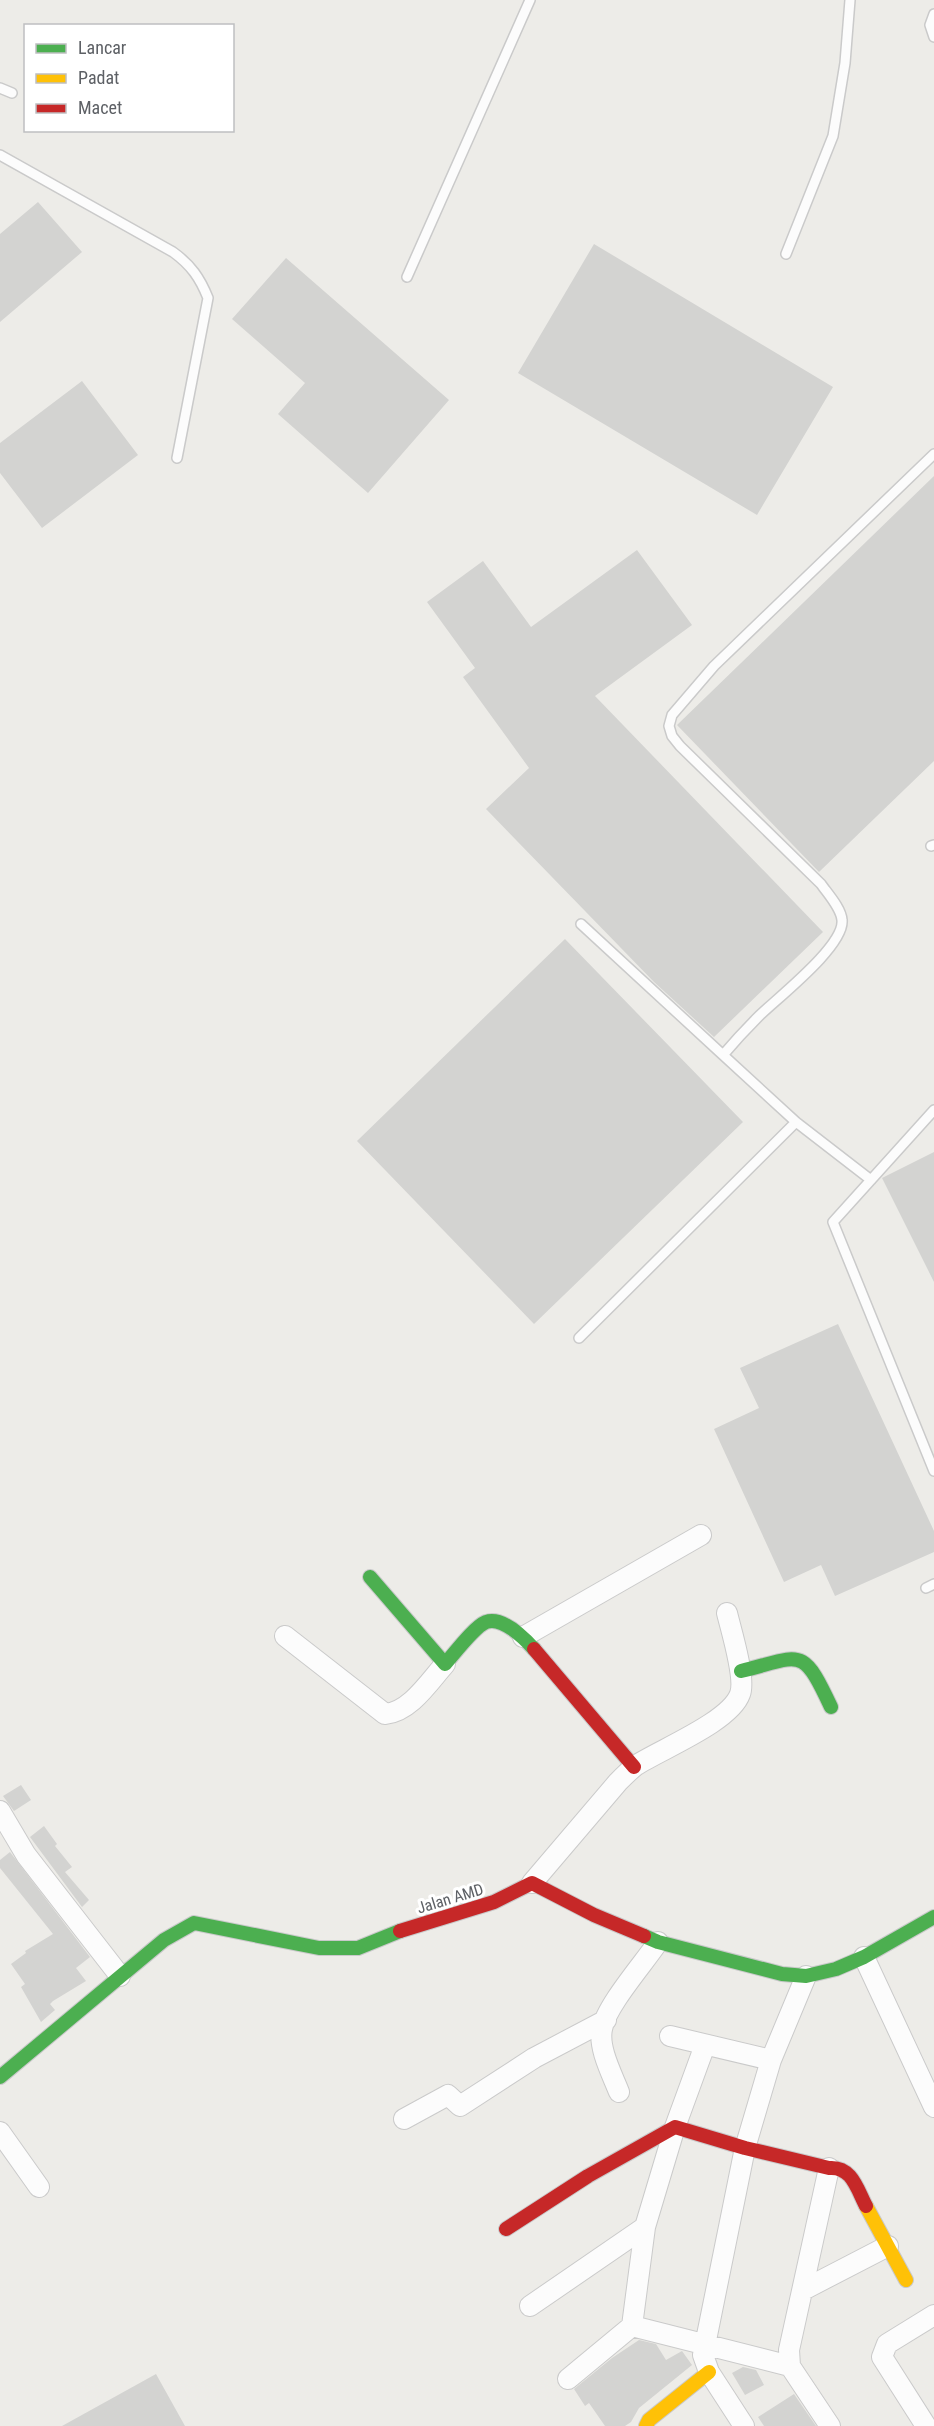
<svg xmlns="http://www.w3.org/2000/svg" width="934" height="2426" font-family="'Roboto Condensed',sans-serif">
  <rect width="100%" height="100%" fill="#edece8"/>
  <path fill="#d3d3d1" d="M38,202L82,252L0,322V234Z
    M594,244L833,387L757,515L518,373Z
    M286,258L449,400L368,493L278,414L305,383L232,319Z
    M82,381L138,455L42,528L0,473V443Z
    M934,476V761L819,872L677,725Z
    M637,550L692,625L595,696L823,932L714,1037L654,982L486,809L529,768L463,677L475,668L427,602L483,561L531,627Z
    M565,939L743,1122L534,1324L357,1141Z
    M934,1152V1282L882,1178Z
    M838,1324L934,1531V1552L835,1596L821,1565L784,1582L714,1429L759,1408L740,1368Z
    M21,1785L31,1800L14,1811L3,1796Z
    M44,1826L57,1844L55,1846L72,1867L65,1872L89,1900L82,1907L30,1837Z
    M10,1852L90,1957L76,1968L86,1981L53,2001L50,2004L55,2010L41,2022L21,1987L25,1984L11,1964L26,1953L25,1951L53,1934L0,1868V1860Z
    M639,2340L656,2344L666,2360L682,2351L692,2365L639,2408L631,2422L625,2426H605L589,2403L585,2406L574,2389L612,2358Z
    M743,2367L756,2370L764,2385L745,2395L732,2373Z
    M156,2374L185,2426H62Z
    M794,2394L816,2426H764L758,2417Z"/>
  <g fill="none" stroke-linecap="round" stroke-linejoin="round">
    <defs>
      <path id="lane" d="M934,14L930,25L934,37
        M0,88L12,93
        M0,155L173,252C191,265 200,278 208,298L177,458
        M786,254L833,136L845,63L850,0
        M407,277L530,0
        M931,846L934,845
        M581,924L723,1055
        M934,1110L833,1222L934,1471
        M871,1180L796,1122L723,1055C734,1042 746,1029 758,1017C776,999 845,946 842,920C841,908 828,894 821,884L680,746L672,736L669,726L672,715L714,666L934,454
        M579,1338L796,1122
        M926,1588L934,1584"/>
      <path id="street" d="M285,1636L385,1714C410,1712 429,1682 445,1664
        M523,1637L701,1535
        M0,1811L26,1855L120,1976
        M532,1883L618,1782C623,1777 629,1771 635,1766C661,1749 730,1722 740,1694C746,1678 731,1630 727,1613
        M864,1957L934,2107
        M670,2036L771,2060
        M619,2092C612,2074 598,2048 602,2029C606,2006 644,1963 658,1942
        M404,2119L448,2095L460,2106L534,2058L606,2020
        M0,2132L39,2187
        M829,2168L789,2350L790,2366L830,2426
        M803,2290L888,2246
        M530,2306L645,2227
        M632,2326L790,2366
        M568,2379L632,2326L645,2227L675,2127L705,2045
        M744,2426L709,2372L703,2355L745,2148L771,2060L806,1976
        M926,2426L882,2357L887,2344L934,2315"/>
      <path id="fast" d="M370,1577L445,1664C454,1654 474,1627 486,1622C502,1616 524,1638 534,1649
        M741,1671C802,1656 802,1645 831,1707
        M644,1936L658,1942L782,1974L806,1976L836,1969L864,1957L934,1917
        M0,2077L164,1940L194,1923L319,1948H358L400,1931"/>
      <path id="slow" d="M866,2206L906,2280
        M646,2426L649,2420L709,2372"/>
      <path id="jam" d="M534,1649L634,1767
        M400,1931L494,1902L532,1883L594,1915L644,1936
        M506,2229L588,2176L675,2127L745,2148L829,2168C852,2166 857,2189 866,2206"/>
    </defs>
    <use href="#lane" stroke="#cacaca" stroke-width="12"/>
    <use href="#street" stroke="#cacaca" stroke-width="22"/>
    <use href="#fast" stroke="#c9c9ca" stroke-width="16"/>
    <use href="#slow" stroke="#c9c9ca" stroke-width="16"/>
    <use href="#jam" stroke="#c9c9ca" stroke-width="16"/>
    <use href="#lane" stroke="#fcfcfc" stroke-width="9"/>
    <use href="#street" stroke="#fcfcfc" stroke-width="20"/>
    <use href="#fast" stroke="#4caf50" stroke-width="14"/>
    <use href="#slow" stroke="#ffc107" stroke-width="14"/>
    <use href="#jam" stroke="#c62828" stroke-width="14"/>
  </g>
  <g text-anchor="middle" stroke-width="6" stroke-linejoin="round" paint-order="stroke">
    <g font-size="16" fill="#5d6065" stroke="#fff">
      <text transform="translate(450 1898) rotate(-17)" y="6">Jalan AMD</text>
    </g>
  </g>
  <rect x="24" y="24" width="210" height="108" fill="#ffffff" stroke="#bebfc1" stroke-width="1.5"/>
  <rect x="36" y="44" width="30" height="9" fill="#4caf50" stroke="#bebfc1" stroke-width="1.5"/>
  <text x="78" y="54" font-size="18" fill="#5d6065">Lancar</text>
  <rect x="36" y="74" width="30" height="9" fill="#ffc107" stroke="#bebfc1" stroke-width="1.5"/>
  <text x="78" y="84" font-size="18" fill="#5d6065">Padat</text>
  <rect x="36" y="104" width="30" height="9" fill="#c62828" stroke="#bebfc1" stroke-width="1.5"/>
  <text x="78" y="114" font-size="18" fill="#5d6065">Macet</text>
</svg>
